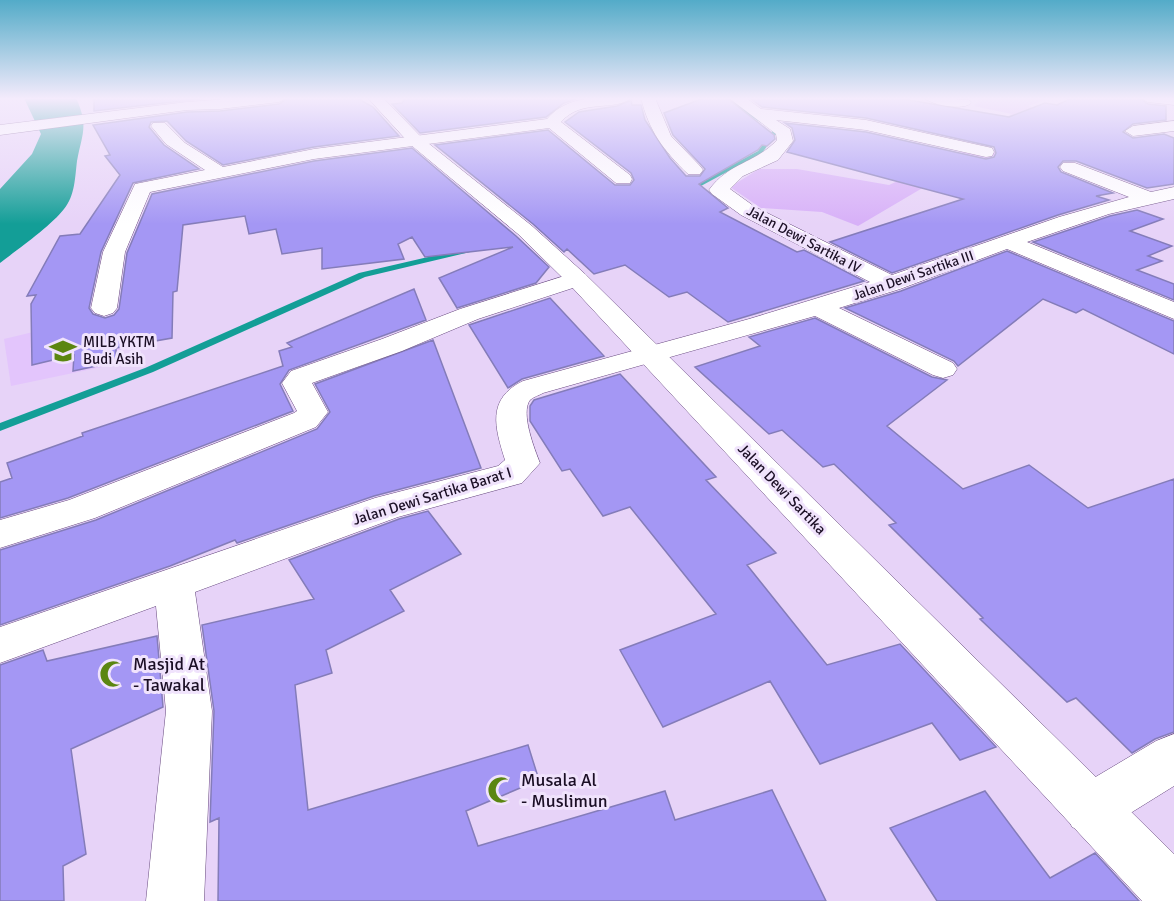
<svg xmlns="http://www.w3.org/2000/svg" width="1174" height="901" font-family="Signika,sans-serif">
  <rect width="100%" height="100%" fill="#e7d3f8"/>
  <path fill="#e3c5fc" d="M120,317L121,363L11,386L4,339L54,327Z"/>
  <path fill="#d7b0f8" d="M965,98H1050L1028,106L1073,117L1135,149L953,170L858,226L822,212L761,208L730,187L759,169H797L889,185L962,152L986,156L1024,135L986,127L1012,114L974,106L980,100Z"/>
  <path fill="#139e97" d="M24,98H76C89,126 82,134 77,161C75,177 75,196 64,209C52,225 17,250 0,263V189L32,154L41,134Z"/>
  <g fill="none" stroke-linecap="round" stroke-linejoin="round">
    <path fill="#139e97" fill-rule="evenodd" d="M725,99H729L779,130L762,153L688,193H684V191L758,151L773,130L725,101Z
      M467,248L471,250L470,252L365,277L153,372L0,431V423L145,368L359,273Z"/>
  </g>
  <path fill="#a497f4" stroke="#847cb9" stroke-width="1.5" d="M94,98H208L94,111Z
    M288,98H357L373,107L399,136L314,147L223,165L186,141L167,121L151,122L149,127L164,145L199,169L133,183L101,252L89,308L93,314L105,318L114,315L119,309L127,253L152,194L314,161L412,148L516,236L549,267L536,283L457,308L439,278L513,247L425,257L412,237L398,244L404,259L322,269V248L282,254L276,229L249,234L245,216L183,225L177,291L173,292L172,338L116,348V362L73,371L74,355L32,365L31,304L36,295L27,296L60,236L80,234L120,175L105,156L110,155L93,125L187,112L220,111L279,104Z
    M405,98H579L564,103L546,117L420,133L392,104L402,103Z
    M704,98H727L774,135L775,139L767,146L762,145L758,150L699,184L728,208L720,212L797,252L804,250L864,281L728,322L687,292L669,297L625,265L594,274L567,249L564,252L533,224L435,145L548,130L615,185H630L634,180L631,173L565,122L579,112L617,106L631,100L632,105H641L645,120L670,158L686,176H700L705,169L673,135L664,113Z
    M750,98H897L1009,117L1045,103L1057,105L1072,98H1139L1148,104L1166,106V120L1133,124L1123,132L1133,138L1164,134L1174,138V184L1147,188L1076,161H1063L1058,167L1061,172L1113,193L1096,196L1109,200L1058,215L892,273L830,242L963,199L787,152L795,140L792,128L785,123L866,132L986,159L994,157L996,153L994,147L866,118L762,107Z
    M1137,210L1163,219L1130,231L1172,246L1148,256L1162,261L1137,270L1174,284V300L1033,242L1110,216Z
    M1007,251L1174,321V354L1083,309L1076,313L1043,299L958,366L954,361L845,308L901,291Z
    M414,289L426,320L289,370L280,384L293,411L68,498L0,518V482L12,478L7,463L83,436L82,433L283,366L279,351L292,347L287,343Z
    M550,298L604,356L522,379L508,388L469,325Z
    M815,318L932,377L947,380L887,426L963,489L1029,465L1088,508L1174,479V732L1155,739L1132,753L1076,698L1067,702L980,619L983,618L889,525L896,523L834,464L823,467L782,430L769,434L695,367L760,346L749,337Z
    M433,340L481,468L374,496L237,543L235,540L170,566L0,625V550L96,520L317,429L330,412L315,384Z
    M620,374L716,477L706,480L776,553L747,565L827,665L900,644L996,747L960,760L932,723L820,764L770,681L663,727L620,650L716,614L630,507L603,516L570,469L562,471L530,421V406L534,400Z
    M428,511L461,554L390,590L404,611L326,650L332,673L295,685L308,810L528,745L539,780L466,811L478,846L665,791L675,820L772,790L826,901H218L219,818L210,822L214,711L202,625L314,599L289,560L399,519Z
    M157,636L163,707L71,749L86,854L63,866L64,901H0V665L43,650L47,661Z
    M985,791L1050,878L1095,853L1139,901H937L890,828Z"/>
  <g fill="none" stroke-linecap="round" stroke-linejoin="round">
    <defs>
      <path id="street" d="M631,98C616,112 581,98 561,122L630,175L632,179L630,183H616L549,128L314,159L150,192L125,252L117,308L113,313L104,316L95,313L91,308L103,252L135,184L205,170L166,144L151,126L153,123H165L185,143L223,167L314,149L547,119C568,94 601,98 631,98Z
        M641,98H655L671,136L700,166L703,170L700,174H688C664,151 649,131 641,98Z
        M729,98H746L761,109L866,120L992,148L994,152L992,156L986,157L866,130L776,120L790,129L793,141L778,160L743,176L730,189L755,207L892,275L1059,217L1129,197L1063,171L1060,167L1063,163H1075L1151,192L1174,187V199L1109,214L1027,242L1174,302V319L1007,249L900,289L839,308L953,363L957,369L953,375L943,378L933,375L815,316L543,393C540,395 533,397 530,400C520,413 535,450 540,463L522,483L398,517L195,592L212,711L204,901H146L166,711L156,606L0,663V627L375,498L498,466L505,460C495,428 486,399 523,381L749,319L870,282L741,215L712,194L709,190C728,163 756,163 777,140L776,134Z
        M924,98L969,100L971,103C963,111 932,105 924,98Z
        M1141,98H1174V105L1148,102Z
        M1174,121V131L1133,136L1125,131L1133,126Z
        M577,272L585,274L589,279L585,284L478,319L402,351L312,383L328,412L316,427L95,518L0,548V520L69,500L294,413L297,411L282,383L291,371L382,339L460,309Z
        M1174,734V786L1108,827L1090,835L1072,827L1064,809L1072,791L1156,741Z"/>
      <path id="secondary" d="M241,98H286L279,102L220,109L187,110L0,135V125L187,102Z
        M368,98H383L423,139L532,226L585,274L1174,854V901H1142L569,284L518,234L411,145Z"/>
    </defs>
    <use href="#street" stroke="#67497f" stroke-width="1"/>
    <use href="#secondary" stroke="#67497f" stroke-width="1"/>
    <use href="#street" fill="#fff" fill-rule="evenodd"/>
    <use href="#secondary" fill="#fff" fill-rule="evenodd"/>
  </g>
  <linearGradient id="sky" x2="0" y2="1"><stop stop-color="#53abc8"/><stop offset="0.44" stop-color="#f4ebfc"/><stop offset="1" stop-color="#f4ebfc" stop-opacity="0"/></linearGradient>
  <rect width="1174" height="224" fill="url(#sky)"/>
  <defs>
    <symbol id="school-bare" viewBox="-9 -9 18 18"><path d="M0-5L7-2L0 1L-7-2ZM-4 1L0 2.5L4 1V4Q0 6-4 4Z" fill="#5b8611" stroke="#f0e3fc" stroke-width="2.5" paint-order="stroke"/></symbol>
    <symbol id="mosque-bare" viewBox="-9 -9 18 18"><path d="M3.5-4.9A6 6 0 1 0 3.5 4.9A5 5 0 1 1 3.5-4.9Z" fill="#5b8611" stroke="#f0e3fc" stroke-width="2.5" paint-order="stroke"/></symbol>
  </defs>
  <g fill-rule="evenodd">
    <use href="#school-bare" x="44" y="332" width="38" height="38"/>
    <use href="#mosque-bare" x="94" y="655" width="38" height="38"/>
    <use href="#mosque-bare" x="482" y="771" width="38" height="38"/>
  </g>
  <g text-anchor="middle" stroke-width="6" stroke-linejoin="round" paint-order="stroke">
    <g font-size="14" fill="#1b0f25" stroke="#f0e3fc">
      <text transform="translate(804 239) rotate(28)" y="5">Jalan Dewi Sartika IV</text>
      <text transform="translate(913 275) rotate(-19)" y="5">Jalan Dewi Sartika III</text>
    </g>
    <g font-size="15" fill="#1b0f25" stroke="#f0e3fc" text-anchor="start">
      <text x="83" y="347">MILB YKTM<tspan x="83" dy="17">Budi Asih</tspan></text>
    </g>
    <g font-size="15" fill="#1b0f25" stroke="#f0e3fc">
      <text transform="translate(782 489) rotate(46)" y="5">Jalan Dewi Sartika</text>
      <text transform="translate(432 496) rotate(-17)" y="5">Jalan Dewi Sartika Barat I</text>
    </g>
    <g font-size="18" fill="#1b0f25" stroke="#f0e3fc" text-anchor="start">
      <text x="133" y="670">Masjid At<tspan x="133" dy="21">- Tawakal</tspan></text>
      <text x="521" y="786">Musala Al<tspan x="521" dy="21">- Muslimun</tspan></text>
    </g>
  </g>
</svg>
